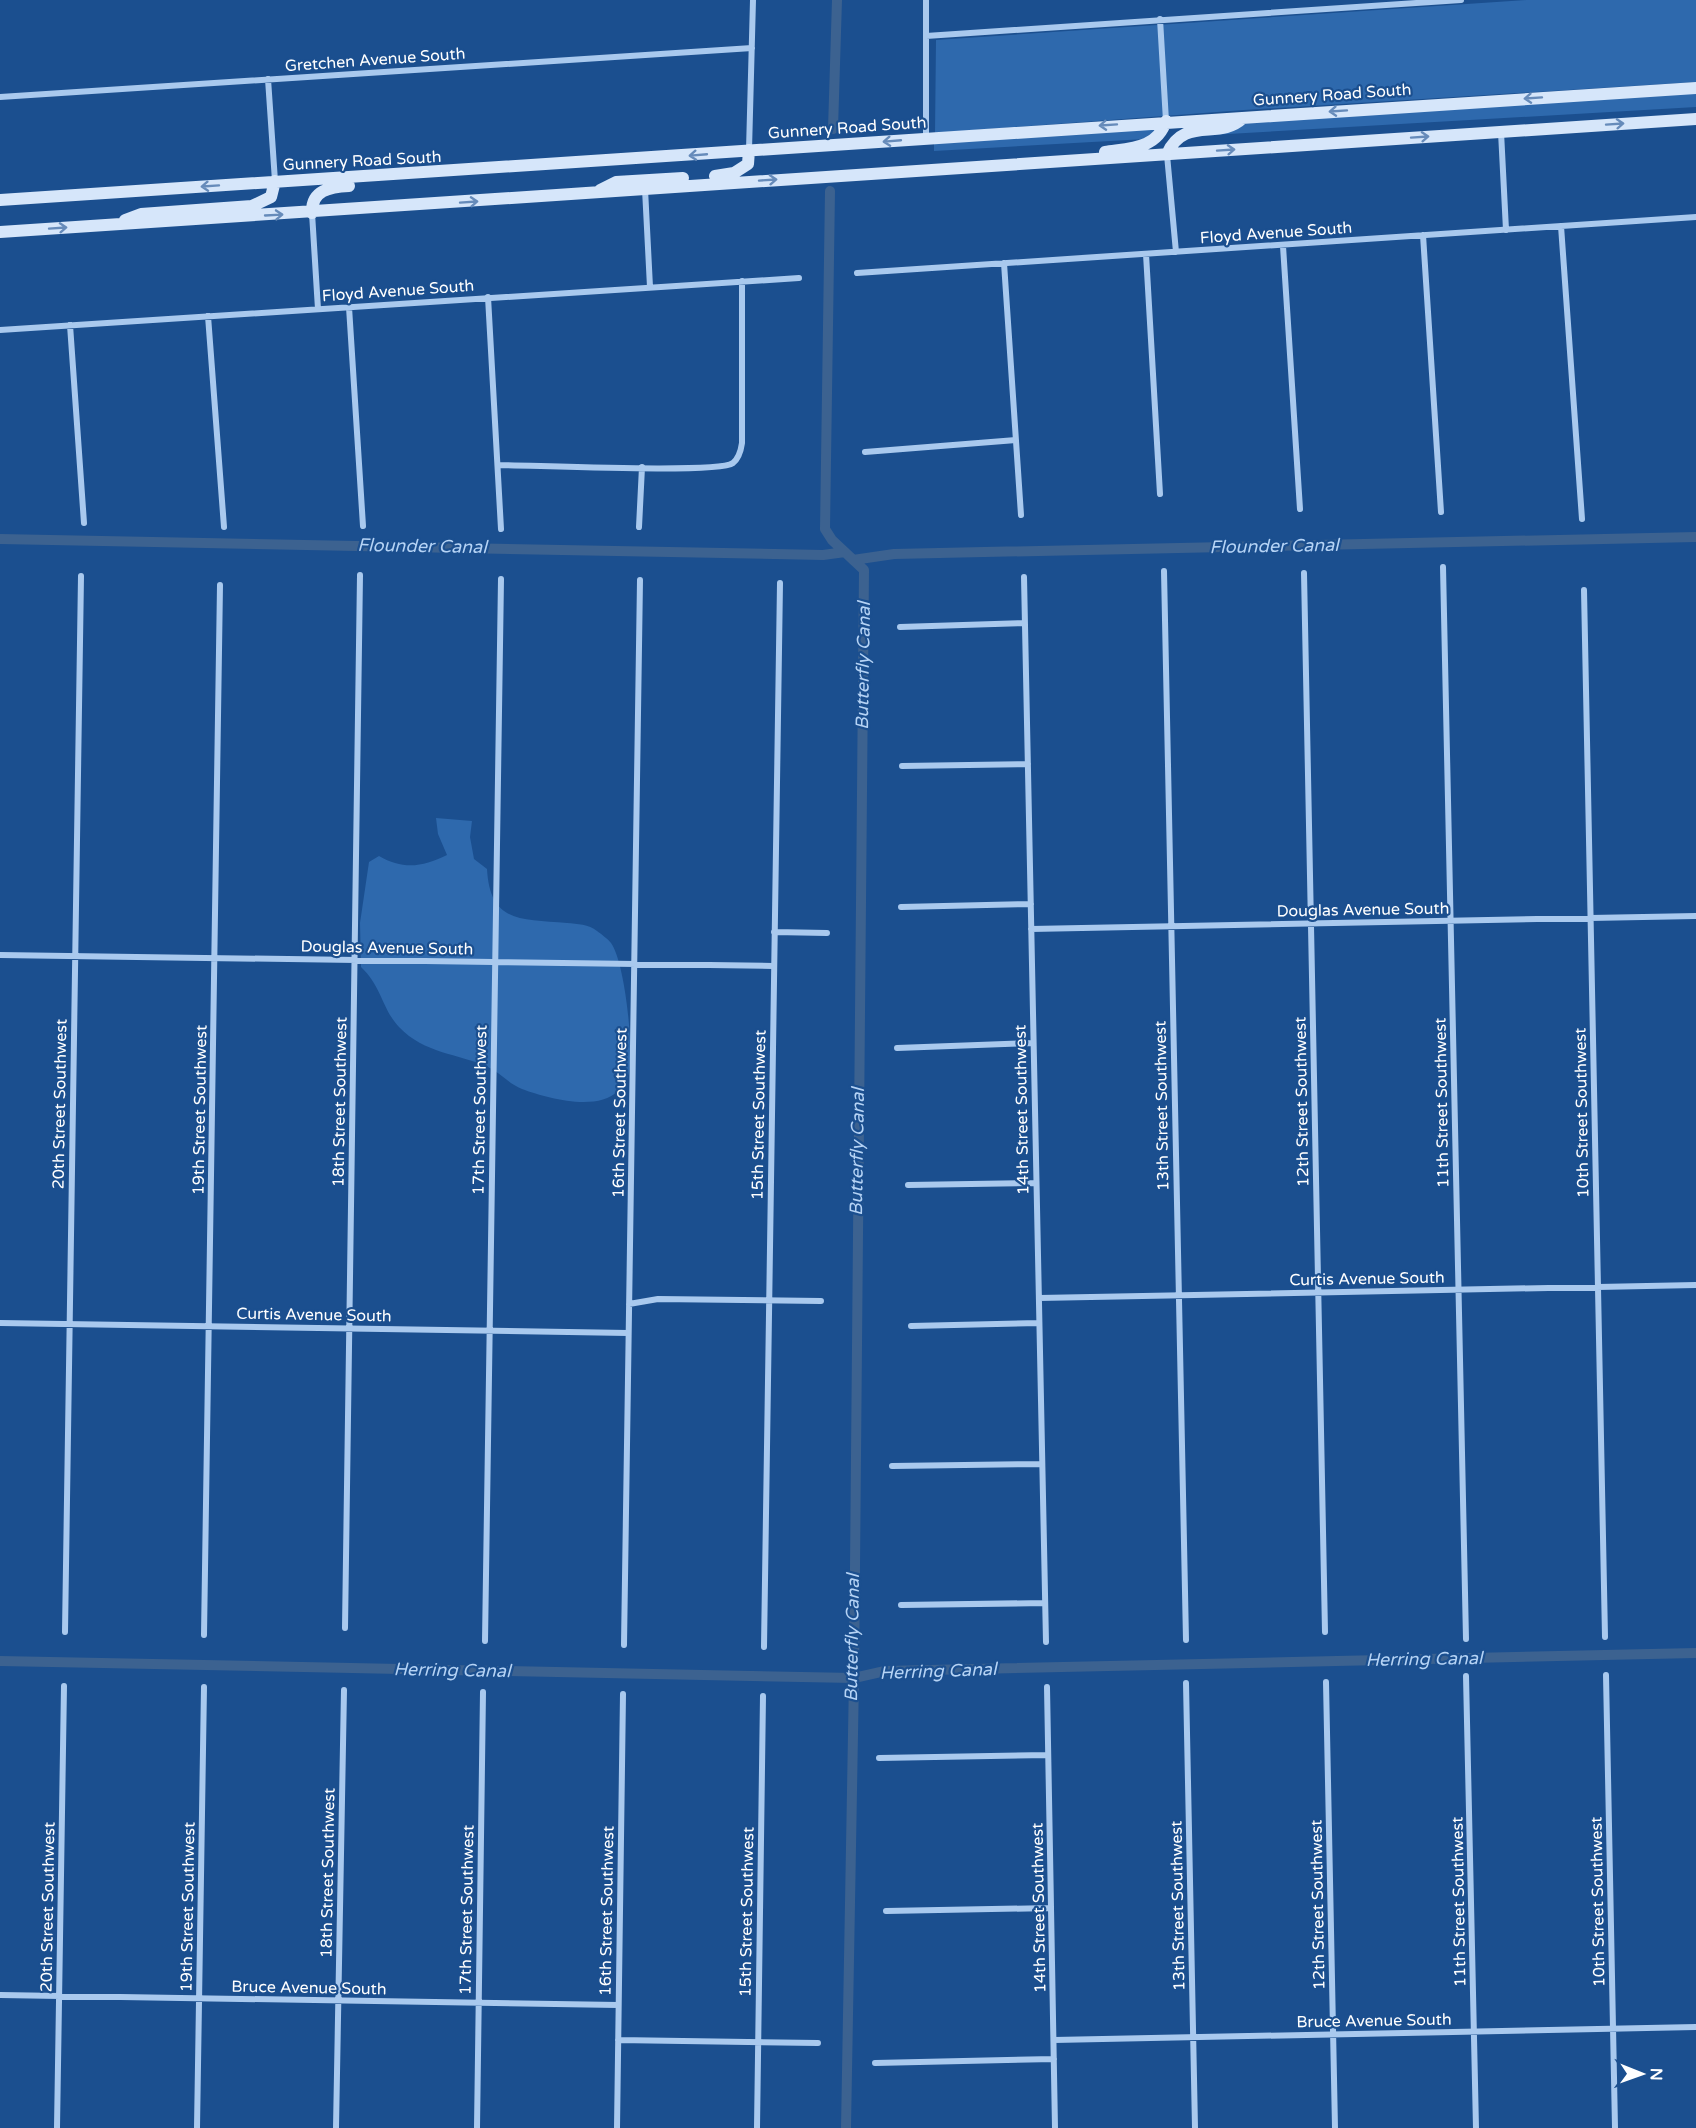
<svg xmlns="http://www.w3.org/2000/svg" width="1696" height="2128" font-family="'Varela Round',sans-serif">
  <rect width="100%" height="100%" fill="#1b4f8f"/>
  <path fill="#2e69ad" d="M1526,0H1696V82L1244,110L935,133L936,40Z
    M1696,92V107L1193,136L1247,121Z
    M1159,127L1146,139L934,151V142Z
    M436,818L472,821L470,837L474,859L487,869C490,924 522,919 567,923C577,924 589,924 597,931C601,934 608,939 611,943C625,962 635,1054 628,1076C627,1080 621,1088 618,1091C597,1112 546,1098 522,1089C509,1084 501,1073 488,1067C457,1053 425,1054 399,1027C382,1009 382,987 361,967L360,923L369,862L379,856C403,870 423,867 447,855L438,834Z"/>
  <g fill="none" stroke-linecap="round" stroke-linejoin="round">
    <path stroke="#3c6290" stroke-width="10" d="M833,129L837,0
      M830,191L825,529L832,540L864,570L854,1678L846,2128
      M0,539L823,555L845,552
      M853,560L894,554L1696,537
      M0,1661L854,1678L885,1671L1696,1653"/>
    <path stroke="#a9c9ee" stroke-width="6" d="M1160,19L1166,121
      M926,36L1461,0
      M268,79L275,181
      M0,97L752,48
      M1501,132L1506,230
      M926,138V0
      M749,150L753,0
      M1167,155L1176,252
      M645,189L650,287
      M312,213L318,309
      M1561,226L1582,519
      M1423,235L1441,512
      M1283,246L1300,509
      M1146,254L1160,494
      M1004,263L1021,515
      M857,273L1696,217
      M488,297L501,529
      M349,307L363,526
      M208,316L224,527
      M70,325L84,523
      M0,330L799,278
      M865,452L1016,440
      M498,465C531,465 718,474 733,463C739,458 741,450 742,443V281
      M639,527L642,467
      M1443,567L1466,1639
      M1164,571L1186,1640
      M1304,573L1325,1632
      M1024,577L1046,1642
      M1584,590L1605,1637
      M900,627L1025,623
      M902,766L1028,764
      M901,907L1031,904
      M1031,929L1696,916
      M774,932L827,933
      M0,955L773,966
      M897,1048L1033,1043
      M908,1185L1036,1183
      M1039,1298L1696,1285
      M629,1304L658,1299L821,1301
      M0,1323L628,1333
      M911,1326L1039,1323
      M892,1466L1042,1464
      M901,1605L1045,1603
      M345,1628L360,575
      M65,1632L81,576
      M204,1635L220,585
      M485,1641L501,579
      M624,1645L640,580
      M764,1647L780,583
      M1606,1675L1615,2128
      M1466,1676L1476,2128
      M1326,1682L1335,2128
      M1186,1683L1195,2128
      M1047,1687L1055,2128
      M879,1758L1048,1755
      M886,1911L1051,1908
      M0,1995L618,2005
      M618,2040L818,2043
      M1054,2040L1696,2027
      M875,2063L1054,2059
      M57,2128L64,1686
      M197,2128L204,1687
      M336,2128L344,1690
      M477,2128L483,1692
      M617,2128L623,1694
      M757,2128L763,1696"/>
    <path stroke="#d6e6fa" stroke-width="12" d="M1105,152C1130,148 1157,149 1166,121
      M1167,154C1185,115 1219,141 1243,118
      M715,176L734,173L748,164L749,150
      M600,190L616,182L683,178
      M0,200L1696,88
      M312,213C311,190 330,187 349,186
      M125,220L141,214L252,206L271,197L275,181
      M0,232L1696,119"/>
  </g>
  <defs><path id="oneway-shaft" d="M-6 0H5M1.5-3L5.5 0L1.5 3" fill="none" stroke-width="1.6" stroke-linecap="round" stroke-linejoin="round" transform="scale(1.5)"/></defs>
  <g stroke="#668bba">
    <use href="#oneway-shaft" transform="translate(1533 98) rotate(176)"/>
    <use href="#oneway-shaft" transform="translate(1338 111) rotate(176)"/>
    <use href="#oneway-shaft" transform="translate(1615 124) rotate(-4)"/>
    <use href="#oneway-shaft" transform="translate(1108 125) rotate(176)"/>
    <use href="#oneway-shaft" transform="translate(1420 137) rotate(-4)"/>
    <use href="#oneway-shaft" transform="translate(892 141) rotate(175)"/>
    <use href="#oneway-shaft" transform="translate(1226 150) rotate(-4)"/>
    <use href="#oneway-shaft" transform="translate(698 155) rotate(175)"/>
    <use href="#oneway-shaft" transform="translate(768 180) rotate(-4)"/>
    <use href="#oneway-shaft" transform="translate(210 186) rotate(176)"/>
    <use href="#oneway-shaft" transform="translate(469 202) rotate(-4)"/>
    <use href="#oneway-shaft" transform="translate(274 215) rotate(-3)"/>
    <use href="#oneway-shaft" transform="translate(58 228) rotate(-4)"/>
  </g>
  <g text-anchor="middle" stroke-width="4.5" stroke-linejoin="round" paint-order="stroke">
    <g font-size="16" fill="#fff" stroke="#1b4f8f">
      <text transform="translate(375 59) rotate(-4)" y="6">Gretchen Avenue South</text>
      <text transform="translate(1332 94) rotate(-4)" y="6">Gunnery Road South</text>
      <text transform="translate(847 127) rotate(-4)" y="6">Gunnery Road South</text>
      <text transform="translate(362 160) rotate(-3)" y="6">Gunnery Road South</text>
      <text transform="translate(1276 232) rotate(-4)" y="6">Floyd Avenue South</text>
      <text transform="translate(398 290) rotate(-4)" y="6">Floyd Avenue South</text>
      <text transform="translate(1363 909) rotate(-1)" y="6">Douglas Avenue South</text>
      <text transform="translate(387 947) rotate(1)" y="6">Douglas Avenue South</text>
      <text transform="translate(339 1102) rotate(-89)" y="6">18th Street Southwest</text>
      <text transform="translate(1301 1102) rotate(-91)" y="6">12th Street Southwest</text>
      <text transform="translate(1441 1103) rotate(-91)" y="6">11th Street Southwest</text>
      <text transform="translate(59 1104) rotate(-89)" y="6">20th Street Southwest</text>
      <text transform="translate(1161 1106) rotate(-91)" y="6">13th Street Southwest</text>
      <text transform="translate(199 1110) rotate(-89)" y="6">19th Street Southwest</text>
      <text transform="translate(479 1110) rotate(-89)" y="6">17th Street Southwest</text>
      <text transform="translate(1021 1110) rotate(-91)" y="6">14th Street Southwest</text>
      <text transform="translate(619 1113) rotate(-89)" y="6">16th Street Southwest</text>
      <text transform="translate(1581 1113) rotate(-91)" y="6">10th Street Southwest</text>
      <text transform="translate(758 1115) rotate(-89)" y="6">15th Street Southwest</text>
      <text transform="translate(1367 1278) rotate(-1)" y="6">Curtis Avenue South</text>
      <text transform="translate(314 1314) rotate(1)" y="6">Curtis Avenue South</text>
      <text transform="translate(327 1873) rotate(-89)" y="6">18th Street Southwest</text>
      <text transform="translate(1458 1902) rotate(-91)" y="6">11th Street Southwest</text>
      <text transform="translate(1597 1902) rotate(-91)" y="6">10th Street Southwest</text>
      <text transform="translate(1317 1905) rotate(-91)" y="6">12th Street Southwest</text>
      <text transform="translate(1177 1906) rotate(-91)" y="6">13th Street Southwest</text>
      <text transform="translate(47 1907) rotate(-89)" y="6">20th Street Southwest</text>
      <text transform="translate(187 1907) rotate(-89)" y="6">19th Street Southwest</text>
      <text transform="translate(1038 1908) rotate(-91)" y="6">14th Street Southwest</text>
      <text transform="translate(466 1910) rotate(-89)" y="6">17th Street Southwest</text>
      <text transform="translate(606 1911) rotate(-89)" y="6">16th Street Southwest</text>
      <text transform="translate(746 1912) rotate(-89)" y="6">15th Street Southwest</text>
      <text transform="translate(309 1987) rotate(1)" y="6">Bruce Avenue South</text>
      <text transform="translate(1374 2020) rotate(-1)" y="6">Bruce Avenue South</text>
    </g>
    <g font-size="18" font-style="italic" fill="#b5d3f5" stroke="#1b4f8f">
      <text transform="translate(422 546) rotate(1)" y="6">Flounder Canal</text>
      <text transform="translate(1274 546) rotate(-1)" y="6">Flounder Canal</text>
      <text transform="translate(863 666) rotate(-89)" y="6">Butterfly Canal</text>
      <text transform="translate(857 1152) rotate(-89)" y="6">Butterfly Canal</text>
      <text transform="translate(852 1638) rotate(-89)" y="6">Butterfly Canal</text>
      <text transform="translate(1424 1659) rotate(-1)" y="6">Herring Canal</text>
      <text transform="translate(452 1670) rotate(1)" y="6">Herring Canal</text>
      <text transform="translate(938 1671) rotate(-2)" y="6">Herring Canal</text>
    </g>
  </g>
  <g transform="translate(1642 2074) rotate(91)" stroke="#1b4f8f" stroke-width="4.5" paint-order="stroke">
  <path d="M0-4.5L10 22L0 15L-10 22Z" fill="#ffffff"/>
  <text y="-9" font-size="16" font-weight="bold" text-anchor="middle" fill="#ffffff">N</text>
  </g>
</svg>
